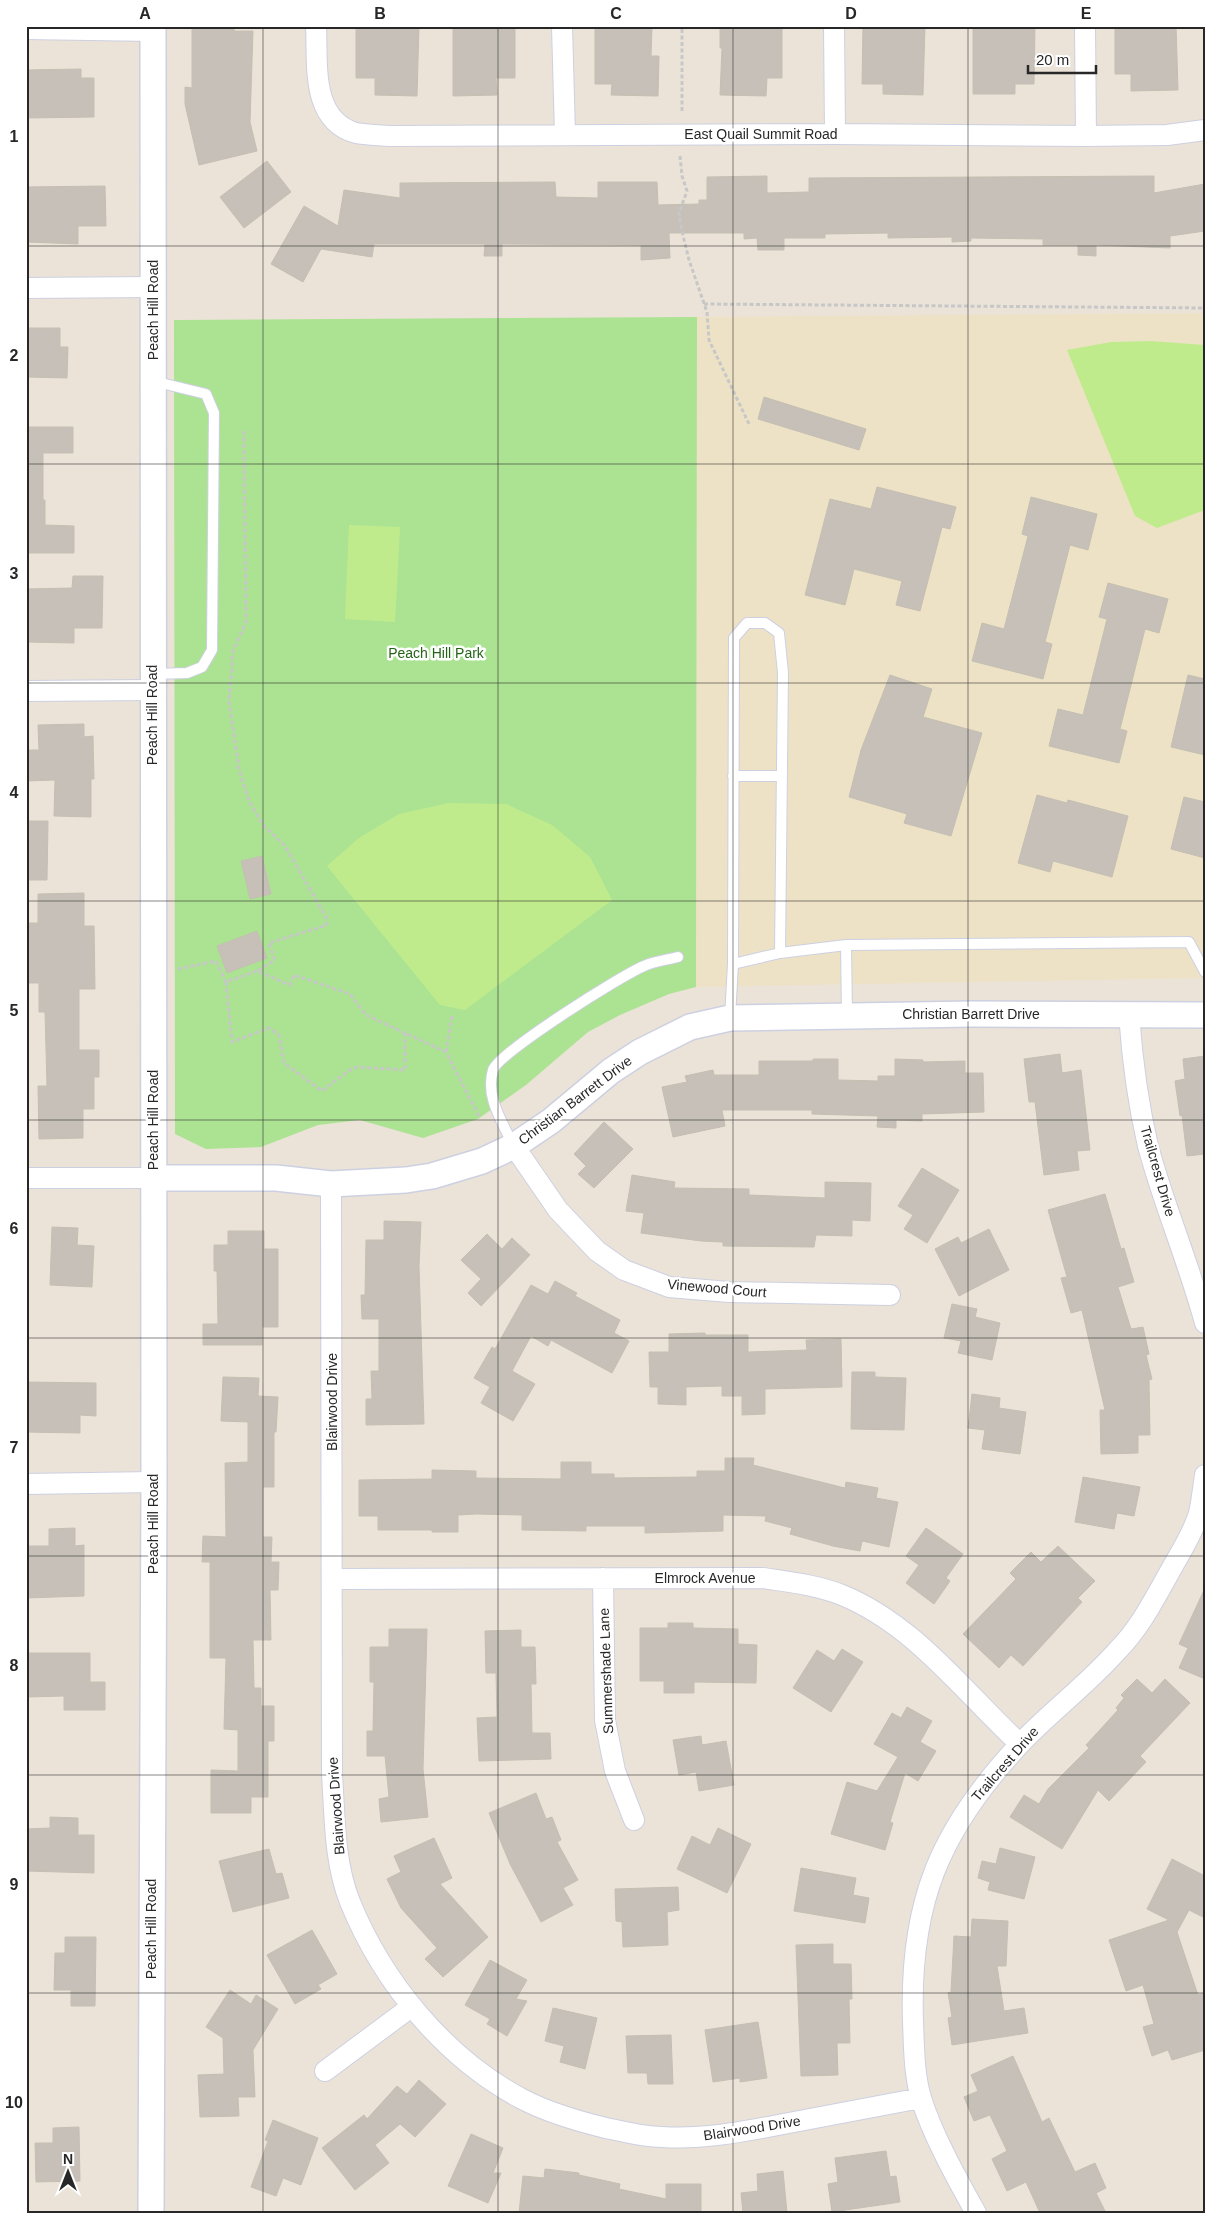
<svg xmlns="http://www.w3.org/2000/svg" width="1231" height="2239" font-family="Helvetica,sans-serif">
  <rect width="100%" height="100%" fill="#ebe3d8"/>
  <path fill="#ede2c6" d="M1205,313V978L696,987L697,317Z"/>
  <path fill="#abe392" d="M697,317L696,987L669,994L620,1015L588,1032L526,1085L478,1119L423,1138L360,1120L318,1125L261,1147L206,1149L175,1134L174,320Z"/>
  <path fill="#c0eb8d" d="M1151,341L1205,345V510L1157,528L1135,516L1067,350L1111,342Z
    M349,525L400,527L395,622L345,619Z
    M449,803L506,804L552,825L590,857L612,900L465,1010L440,1005L327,866L359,838L399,814Z"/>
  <path fill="#c6c0b8" stroke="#c5bfb2" d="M192,26H234V31H253L250,122L257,151L199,165L185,104V87L192,88Z
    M356,26H419L417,96L375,95V78H356Z
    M453,26H515V78H496L497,95L453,96Z
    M595,26H652L651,56H659L658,96L611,95L612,84H595Z
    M720,26H782V78H767L766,96L720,95L722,48H720Z
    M863,26H925L923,95L883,94V84H862Z
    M973,26H1035L1034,84H1015V94H973Z
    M1115,26H1176L1178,90L1131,91V74H1115Z
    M81,69V78H94V117L26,118V70Z
    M267,161L291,192L244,228L220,197Z
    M767,176V193L809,192V178L1154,176V193L1205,184V231L1170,236V248L1096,245V256L1078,255V245H1043V239L971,238V241L952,242V237L888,238V233L825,234V238H784V250H758L757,238L744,239V233H669L670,258L641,260V245L502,244V256H484L485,244H374L372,257L321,249L303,282L271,264L304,206L338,226L344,190L400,198V183L555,182L556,197L598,198V182H657L658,205L699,204V200H707V177Z
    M105,186L106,226H78V244L26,242V187Z
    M26,328H60V347H68L67,378L26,377Z
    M764,397L866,429L859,450L758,419Z
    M26,427H73V453H43V500H45V525L74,526V553H26Z
    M877,487L956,507L950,529L942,527L920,611L896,605L902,581L854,569L845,605L805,595L830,499L871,509Z
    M1031,497L1097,514L1088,550L1070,545L1045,642L1052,644L1043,679L972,661L982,623L1004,629L1028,536L1022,534Z
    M73,576H103L102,628H74V643L26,642V589L72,588Z
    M1108,583L1168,599L1159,633L1145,629L1120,729L1127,731L1119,763L1049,746L1058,709L1083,715L1107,619L1099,617Z
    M890,675L932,689L923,717L982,733L951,836L904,823L907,814L849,797L861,750Z
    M1188,675L1205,679V755L1171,747Z
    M84,724V737L93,736L94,779H91V817L54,816L55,780L26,781V750H39L38,725Z
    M1037,795L1067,803L1068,800L1128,816L1112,877L1053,861L1050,872L1018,863Z
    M1184,797L1205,802V858L1171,849Z
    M26,821H48L47,880H26Z
    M262,856L271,894L250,899L241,861Z
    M84,893V926H94L95,989H79V1050H99V1077H94V1109H83V1138L39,1139L38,1086H47L45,1012H39V983H29L26,923H38V894Z
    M257,931L267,958L227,973L217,946Z
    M1060,1054L1062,1073L1081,1070L1090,1150L1077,1151L1079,1170L1044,1175L1035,1102H1029L1024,1059Z
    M1205,1056V1154L1187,1156L1182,1115L1180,1116L1175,1081L1185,1079L1183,1059Z
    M813,1059H838V1080L878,1081V1076H895V1059L923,1060V1062L965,1061V1073H983L984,1112L922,1114V1121L896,1120V1128L877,1127L878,1116L812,1114V1110H722L725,1126L673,1137L662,1087L687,1082L685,1076L713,1070L714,1075H759V1061H813Z
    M604,1122L633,1149L594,1188L578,1174L586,1166L574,1154Z
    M922,1168L959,1190L927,1243L904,1229L913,1215L898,1206Z
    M632,1175L675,1182L674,1188L749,1189V1195L825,1198V1182L871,1183L870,1221L852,1220V1236L816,1235L814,1247L723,1246V1242L701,1241L641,1233L644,1213L626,1211Z
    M1105,1194L1121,1249L1124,1248L1134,1282L1118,1287L1131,1329L1143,1327L1149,1354L1146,1355L1152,1379L1149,1380L1150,1435H1138V1453L1101,1454L1100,1410H1105L1082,1310L1071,1313L1061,1278L1067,1277L1048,1210Z
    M384,1221L421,1222L419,1266L424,1424L366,1425V1399H372L371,1371H379V1319H362L361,1295H365L366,1240H384Z
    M52,1227L78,1228L77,1245L94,1246L92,1287L50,1285Z
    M989,1229L1009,1270L959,1296L935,1249L958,1237L961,1243Z
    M228,1231H264V1249H278V1327H262V1345H203V1324H218L217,1271H214V1245H228Z
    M487,1234L502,1249L512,1238L530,1255L481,1306L468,1293L481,1279L461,1260Z
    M555,1281L577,1293L575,1296L620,1320L614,1333L629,1341L612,1373L551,1340L548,1346L531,1336L512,1371L535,1384L513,1421L481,1403L490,1387L474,1378L492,1347L495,1349L531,1285L548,1294Z
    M952,1304L977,1309L975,1317L1000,1323L992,1360L958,1353L961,1341L944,1338Z
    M705,1333V1335H748V1352L807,1350L806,1340L841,1339L842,1387L765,1389V1414L742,1415V1396H722V1386L686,1387V1405L658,1404V1387H650L649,1352H669V1334Z
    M852,1372H875V1377L906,1378L904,1430L851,1429Z
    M223,1377L259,1378L258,1396L278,1397L276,1432H274V1487H263V1537H272L271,1562H279L278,1590H270L271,1640H253L254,1688H261V1706H274V1741H268V1797H251V1813H211V1770L238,1771V1730L224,1729L226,1658H210V1562H202L203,1536L226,1537L225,1463L248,1462V1422L221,1421Z
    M26,1382L96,1383V1416L80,1415V1433L26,1432Z
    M972,1394L1000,1398L999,1408L1026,1412L1020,1454L982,1449L985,1430L968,1428Z
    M725,1458H754L753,1465L845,1488L846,1482L878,1488L876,1498L898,1502L889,1547L862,1541L860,1551L833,1546L790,1534L792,1528L765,1521L766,1516L723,1515V1531L645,1533V1526H586V1531L522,1530V1515L476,1514L458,1515V1532H432V1530H378V1516H359V1480L432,1479V1470L476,1471V1478L561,1479V1462H591V1474H614V1478L697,1477V1471H725Z
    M1083,1477L1140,1487L1134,1516L1117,1513L1114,1529L1075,1522Z
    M75,1528V1546L84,1545V1596L26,1598V1546H49V1529Z
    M926,1528L963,1554L946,1578L950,1581L934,1604L906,1583L919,1565L906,1556Z
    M1058,1546L1095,1581L1078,1598L1082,1602L1023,1666L1011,1655L999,1668L963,1634L1016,1579L1010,1573L1031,1552L1041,1562Z
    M1205,1588V1679L1179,1668L1188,1648L1179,1644Z
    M668,1623H693V1628L738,1629V1644L757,1645L756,1683L694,1682V1693H664V1681H640V1628H668Z
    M389,1629H427L423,1769L428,1817L381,1822L379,1799L389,1797L385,1756H367V1731H373L374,1682H370V1647H389Z
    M521,1630V1647H535L536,1684H531L532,1733H550L551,1759L479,1761L477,1718L497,1717L496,1673H486L485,1631Z
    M842,1649L863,1662L831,1712L793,1688L817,1650L834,1661Z
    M26,1653H90V1682H105V1710H64V1696L26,1697Z
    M1137,1679L1152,1693L1165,1679L1190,1703L1140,1756L1146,1762L1109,1801L1098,1790L1062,1849L1010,1817L1024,1795L1039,1804L1048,1789L1089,1748L1086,1745L1118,1710L1116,1708L1124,1698L1121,1695Z
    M907,1707L932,1721L920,1742L936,1751L918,1781L905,1773L890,1822L893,1823L885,1850L831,1834L847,1782L877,1791L898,1757L874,1744L892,1713L901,1718Z
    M701,1736L702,1745L726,1741L734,1785L699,1791L696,1772L679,1775L673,1740Z
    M536,1793L546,1819L552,1817L561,1840L557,1842L578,1880L563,1888L573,1905L541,1922L510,1864L489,1813Z
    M50,1817L78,1818V1835H94V1873L26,1871V1829L50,1828Z
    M718,1828L751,1844L727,1893L677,1869L692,1836L710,1845Z
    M434,1838L452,1878L440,1884L488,1937L443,1977L425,1959L437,1948L401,1908L387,1879L401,1872L394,1856Z
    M1000,1848L1035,1857L1024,1899L988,1890L990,1882L978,1878L982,1861L996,1864Z
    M269,1849L276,1874L282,1873L289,1898L233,1912L219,1861Z
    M1172,1859L1205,1876V1918L1189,1910L1177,1932L1198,1995L1205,1993V2050L1172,2060L1168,2050L1152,2056L1143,2027L1154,2024L1143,1985L1126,1991L1109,1940L1169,1920L1147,1909Z
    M801,1868L856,1878L853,1895L869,1898L865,1923L794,1911Z
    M678,1887L679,1910L667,1912L668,1945L623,1947L622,1922L616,1921L615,1889Z
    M972,1919L1008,1921L1006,1966H997L1004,2011L1024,2008L1028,2033L952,2045L948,2018L952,2017L948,1993L951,1992L954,1936L971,1937Z
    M312,1930L337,1974L318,1985L321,1989L295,2004L267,1955Z
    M65,1937H96L95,2006H71V1990H54L55,1953H65Z
    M833,1944V1964H851L852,1999H849L850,2043H837L838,2075L801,2076L796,1945Z
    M490,1960L527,1980L516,1999L527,2001L507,2036L487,2024L490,2019L465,2005Z
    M230,1990L251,2004L256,1995L278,2009L253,2050L255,2097H238L239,2116L200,2117L198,2075L224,2074L223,2038L206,2027Z
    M553,2008L597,2018L585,2069L560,2062L564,2046L545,2041Z
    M758,2022L767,2078L740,2082V2078L713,2082L705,2030Z
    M671,2035L673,2084H648L647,2073H628L626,2036Z
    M1013,2056L1042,2122L1049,2118L1075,2172L1095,2163L1106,2188L1096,2193L1106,2213H1040L1026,2182L1007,2191L992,2159L1007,2151L990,2115L974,2121L964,2097L978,2091L971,2075Z
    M419,2080L446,2104L415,2137L400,2124L375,2145L389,2163L355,2190L322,2148L364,2115L367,2119L397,2086L407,2094Z
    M273,2120L318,2138L301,2185L283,2178L276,2196L251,2187L268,2141L265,2140Z
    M79,2127L80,2181L36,2182L35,2143H53V2128Z
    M471,2134L503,2148L493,2173H501L488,2203L448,2186Z
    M886,2151L890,2177L896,2176L900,2202L832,2212L828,2184L838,2182L835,2158Z
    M545,2169L579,2173V2175L620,2184L619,2189L666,2199V2184H701V2213H519L523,2176L544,2178Z
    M783,2171L787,2213H743L741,2193L758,2191L757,2174Z"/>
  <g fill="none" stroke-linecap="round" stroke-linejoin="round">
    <defs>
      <path id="service" d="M153,381L206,394L214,413L212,650L202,667L187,673L153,674
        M733,776H782
        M846,945L847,1015
        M780,953L846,945L1189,942L1205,972
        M730,1018L733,964L734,638L747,623H765L779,633L783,673L780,953L733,964
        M513,1145C502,1121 485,1097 493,1070C498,1053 622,975 644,966C654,961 667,960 678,957"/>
      <path id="minor" d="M316,26C318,63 310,120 356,133C366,135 379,135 390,136L835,134L1086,136L1167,135L1205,130
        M562,26L565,135
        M834,26L835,134
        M1085,26L1086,136
        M26,29L153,31
        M26,288L153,287
        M26,691L152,690
        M1129,1014C1132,1058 1138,1103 1148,1146C1164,1206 1189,1263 1205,1323
        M514,1146L558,1210L597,1251L624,1270L669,1287L729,1292L890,1295
        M26,1178H153
        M331,1184L332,1775C335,1817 334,1862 350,1902C383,1983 445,2058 522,2099C549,2113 577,2121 606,2128C625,2132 643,2137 662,2137C707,2140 751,2130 794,2122C837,2114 879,2106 921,2098
        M26,1484L154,1482
        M603,1578L605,1720L615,1771L634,1820
        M332,1579L763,1578C789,1582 817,1585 842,1595C915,1625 963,1691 1020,1744
        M325,2071L411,2007
        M976,2213C957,2179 932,2134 921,2098C914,2074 914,2047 913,2022C909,1904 939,1831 1019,1745C1050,1712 1087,1685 1117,1651C1141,1627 1156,1596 1173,1566C1182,1550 1194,1531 1199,1513C1202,1500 1203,1487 1205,1475"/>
      <path id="tertiary" d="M153,1178H276L331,1184L406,1180L432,1176L482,1161L514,1146L551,1121L611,1071L640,1052L690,1027L730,1018L972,1014L1205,1015
        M151,2213L154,1482L153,26"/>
    </defs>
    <use href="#service" stroke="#cdd0e1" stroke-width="12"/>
    <use href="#minor" stroke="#cdd0e1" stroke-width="22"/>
    <use href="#tertiary" stroke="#cdd0e1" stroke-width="28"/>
    <path stroke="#c7c7c7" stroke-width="3" stroke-dasharray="4 2.5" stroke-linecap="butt" d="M682,111V26
      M680,156L682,176L687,191L679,213L682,231L689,260L707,312L709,340L749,424
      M704,304L1205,308
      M244,431L246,622L233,651L229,702L239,769L249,801L264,826L285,846L326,917L327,925L269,943L275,960L257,971
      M178,969L216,961L226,982L257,971L290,985L294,975L350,994L366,1015L446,1052L479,1116
      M226,982L232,1042L269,1028L279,1035L284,1063L322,1091L348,1071L357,1067L405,1070V1033
      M446,1052L452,1016"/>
    <use href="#service" stroke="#fff" stroke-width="10"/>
    <use href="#minor" stroke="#fff" stroke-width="20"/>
    <use href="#tertiary" stroke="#fff" stroke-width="25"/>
  </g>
  <path fill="none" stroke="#272727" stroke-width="1" stroke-opacity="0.55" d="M263,26V2213M498,26V2213M733,26V2213M968,26V2213M26,246H1205M26,464H1205M26,683H1205M26,901H1205M26,1120H1205M26,1338H1205M26,1556H1205M26,1775H1205M26,1993H1205"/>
  <g text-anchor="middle" stroke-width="5" stroke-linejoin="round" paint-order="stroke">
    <g font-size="14" fill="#272727" stroke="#fff">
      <text x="761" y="139">East Quail Summit Road</text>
      <text transform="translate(153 310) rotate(-90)" y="5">Peach Hill Road</text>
      <text transform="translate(152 715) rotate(-90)" y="5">Peach Hill Road</text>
      <text x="971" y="1019">Christian Barrett Drive</text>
      <text transform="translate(575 1100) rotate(-37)" y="5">Christian Barrett Drive</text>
      <text transform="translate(153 1120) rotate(-90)" y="5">Peach Hill Road</text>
      <text transform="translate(1158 1171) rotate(74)" y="5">Trailcrest Drive</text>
      <text transform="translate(717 1288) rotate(5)" y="5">Vinewood Court</text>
      <text transform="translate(332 1402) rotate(-90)" y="5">Blairwood Drive</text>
      <text transform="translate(153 1524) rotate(-90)" y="5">Peach Hill Road</text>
      <text x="705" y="1583">Elmrock Avenue</text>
      <text transform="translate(606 1671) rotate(-92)" y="5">Summershade Lane</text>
      <text transform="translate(1005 1764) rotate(-49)" y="5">Trailcrest Drive</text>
      <text transform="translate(336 1806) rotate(-94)" y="5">Blairwood Drive</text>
      <text transform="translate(151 1929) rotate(-90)" y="5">Peach Hill Road</text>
      <text transform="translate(752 2128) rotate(-9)" y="5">Blairwood Drive</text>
    </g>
    <g font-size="14" fill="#246417" stroke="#fff">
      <text x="436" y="658">Peach Hill Park</text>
    </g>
  </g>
  <rect width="1231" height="2239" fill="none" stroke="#ffffff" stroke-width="55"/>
  <g transform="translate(68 2172)" stroke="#ffffff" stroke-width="4" paint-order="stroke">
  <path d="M0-4L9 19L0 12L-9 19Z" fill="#272727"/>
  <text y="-8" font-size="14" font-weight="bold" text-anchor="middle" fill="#272727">N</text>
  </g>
  <path d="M1028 65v8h68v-8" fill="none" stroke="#272727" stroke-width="2.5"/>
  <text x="1036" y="65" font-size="15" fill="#272727" stroke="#ffffff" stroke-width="4" paint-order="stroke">20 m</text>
  <rect x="28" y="28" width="1176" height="2184" fill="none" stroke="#272727" stroke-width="2"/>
  <g font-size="16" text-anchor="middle" font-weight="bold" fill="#272727">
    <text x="145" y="19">A</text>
    <text x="380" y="19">B</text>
    <text x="616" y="19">C</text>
    <text x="851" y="19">D</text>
    <text x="1086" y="19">E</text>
    <text x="14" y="142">1</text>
    <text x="14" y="361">2</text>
    <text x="14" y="579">3</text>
    <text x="14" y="798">4</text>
    <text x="14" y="1016">5</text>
    <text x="14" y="1234">6</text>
    <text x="14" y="1453">7</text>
    <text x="14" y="1671">8</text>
    <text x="14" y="1890">9</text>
    <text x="14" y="2108">10</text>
  </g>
</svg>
